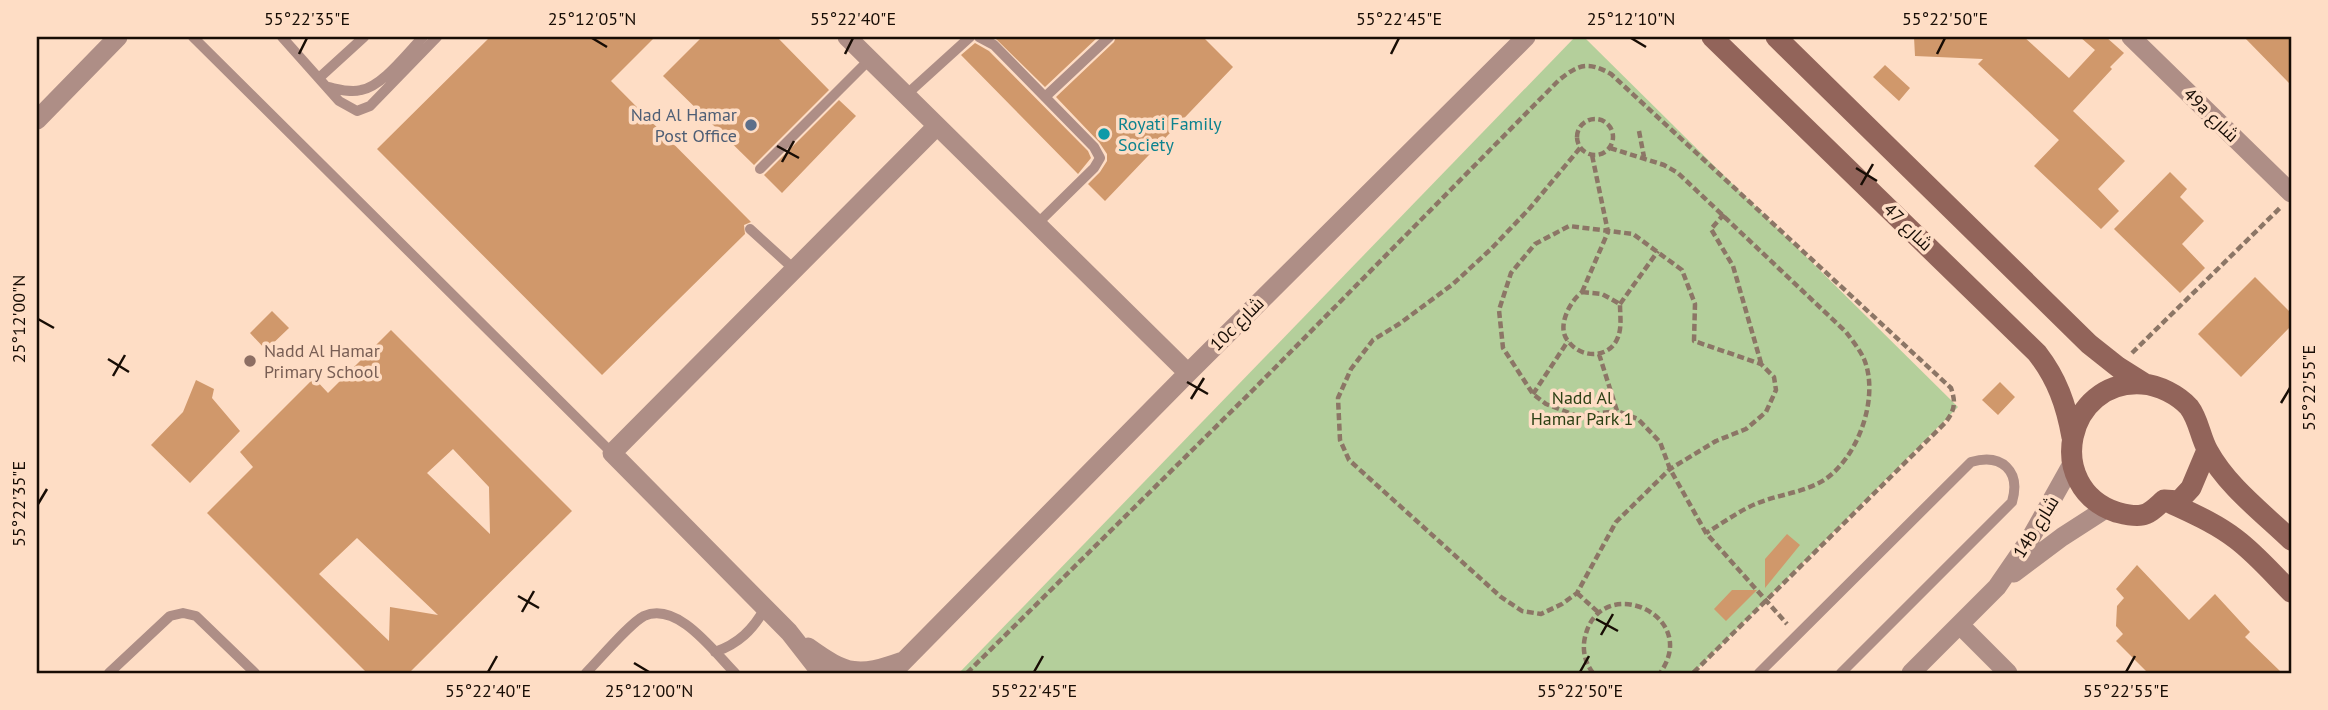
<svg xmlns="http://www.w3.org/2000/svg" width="2328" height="710" font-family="'PT Sans',Cairo,sans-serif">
  <rect width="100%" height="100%" fill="#feddc5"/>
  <path fill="#b4cf9b" d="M1575,37H1584L1958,407L1693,673H959Z"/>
  <path fill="#d0986b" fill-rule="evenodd" d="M490,37H655L611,81L751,222L744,225L745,234L602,375L377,149Z
    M702,37H777L829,90L754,165L663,76Z
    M994,37H1098L1045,87Z
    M1116,37H1203L1233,67L1105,201L1088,184L1100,172L1107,161V154L1099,142L1056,97L1114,42Z
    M1914,37H2024L2069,78L2095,50L2080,37H2106L2124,53L2110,67L2112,69L2073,111L2125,161L2098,189L2119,211L2101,229L2034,166L2059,140L1978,64L1983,59L1915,56Z
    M2244,37H2291V85Z
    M975,43L989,51L1088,151L1091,158L1078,174L961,55Z
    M1885,65L1910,88L1899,101L1873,77Z
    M839,100L856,116L782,193L764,175Z
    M2170,172L2187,189L2180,197L2204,221L2182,244L2205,268L2180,293L2114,229Z
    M2255,277L2291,313V326L2241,377L2198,334Z
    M272,311L289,328L266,350L250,333Z
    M391,330L572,511L409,673H367L207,513L253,467L240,452L314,378L328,393ZM453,449L489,487L490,534L427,473ZM357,538L438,615L390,607L389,641L319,574Z
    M196,380L214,389L212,398L240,431L190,483L151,445L183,412Z
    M2000,382L2015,397L1998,415L1982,400Z
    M1787,534L1800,545L1765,588V559Z
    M2137,565L2189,620L2215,594L2250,632L2245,637L2282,673H2148L2116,641L2123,634L2116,626L2117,606L2124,598L2116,589Z
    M1732,590H1757L1726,621L1714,609Z"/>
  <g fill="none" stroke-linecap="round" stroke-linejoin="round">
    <path stroke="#8c7666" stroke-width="4.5" stroke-dasharray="7 3.5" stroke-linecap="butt" d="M1577 137a18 18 0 1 1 36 0a18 18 0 1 1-36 0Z
      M1639,131L1644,157
      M1580,148L1530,208L1491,249L1453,284L1399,324L1373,340L1351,369L1338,398L1340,440L1349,460L1501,597L1522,611L1541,614L1562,604L1577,593L1616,522L1670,469L1716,441L1746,429L1766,412L1776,390L1774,377L1761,364L1694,341L1695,304L1682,270L1633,234L1569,226L1535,244L1511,273L1499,310L1503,348L1533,394L1546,404L1577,416L1617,411
      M1610,148L1664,165L1678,173L1846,332C1852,340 1860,350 1864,359C1880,397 1858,458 1824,480C1803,493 1780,494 1758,503C1740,510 1723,523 1706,533
      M1724,214L1711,229L1733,266L1761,363
      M1582,292L1602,294L1620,304C1620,315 1622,327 1618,337C1610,359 1581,359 1568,341C1556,327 1570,301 1582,292Z
      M1582,292L1608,232L1592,155
      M1620,304L1658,251
      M2132,353L2281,207
      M1599,354L1617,411L1638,419L1660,442L1670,469L1706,533L1787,624
      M1533,394L1568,341
      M1577,593L1599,613
      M967,673L1254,389L1559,80C1579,64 1588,61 1611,74L1951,388C1956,403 1955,410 1945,423L1693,673
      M1593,673C1585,663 1582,650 1585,637C1600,571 1702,615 1660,673"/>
    <path stroke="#ae8e86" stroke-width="10" d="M193,37L612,453
      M282,37L339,101L357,111L370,106L437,37
      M979,37L994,45L1094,147L1100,158L1094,168L1037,224
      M319,78L364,37
      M328,87C338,89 350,93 361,90C383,86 407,53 423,37
      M906,95L970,37
      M1045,97L1109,37
      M760,169L870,59
      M750,229L795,270
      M715,652C738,644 753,630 765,608
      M109,673L170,616L183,613L196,616L255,673
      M586,673C599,660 630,623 644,616C678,601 714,652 735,673
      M1759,673L1971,462C2002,453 2021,471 2012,502L1841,673"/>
    <path stroke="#ae8e86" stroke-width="19" d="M847,37L1188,373
      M2131,37L2291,193
      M37,120L118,37
      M2014,573L2062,537L2107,508
      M1960,625L2008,673
      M808,647C847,675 858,677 903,661
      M821,673L789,632L612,453L937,126
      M892,673L1188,373L1526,37
      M1911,673L1997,587L2030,539L2072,464"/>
    <path stroke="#92645a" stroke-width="21" d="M1712,37L2037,353C2057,379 2066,404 2072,437
      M1776,37L2089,344L2118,367L2145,384
      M2207,450L2191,488L2179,501L2164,500C2158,505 2150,514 2142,515C2134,517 2124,514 2116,512C2043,487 2066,379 2142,384C2159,385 2178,395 2189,407C2199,420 2200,437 2208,451C2227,486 2263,513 2291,540
      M2164,500C2189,512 2214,522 2236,539C2256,554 2273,574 2291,592"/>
  </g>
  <path fill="none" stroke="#180d05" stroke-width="2.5" d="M592,38L607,47M1631,38L1646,47M299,54L307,38M845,54L853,38M1391,54L1399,38M1937,54L1945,38M777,146L799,158M782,162L794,141M1856,168L1877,181M1861,185L1873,164M38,319L54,328M108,359L129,372M113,376L125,355M1187,382L1208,394M1191,399L1204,378M2281,403L2290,388M38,504L47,489M518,596L539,608M522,612L534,591M1596,619L1618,631M1601,635L1613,614M634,663L649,672M488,672L497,656M1034,672L1043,656M1580,672L1589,656M2126,672L2135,656"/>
  <circle fill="#5c6f8a" stroke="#feddc5" stroke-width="2.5" cx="751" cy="125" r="7"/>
  <circle fill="#0f9aa8" stroke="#feddc5" stroke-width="2.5" cx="1104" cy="134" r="7"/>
  <circle fill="#8d6e63" stroke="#feddc5" stroke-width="2.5" cx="250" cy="361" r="7"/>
  <g text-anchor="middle" stroke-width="7" stroke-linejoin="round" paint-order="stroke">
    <g font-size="18" fill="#4e5e75" stroke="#feddc5" text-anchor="end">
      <text x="737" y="121">Nad Al Hamar<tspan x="737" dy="21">Post Office</tspan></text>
    </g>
    <g font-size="18" fill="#180d05" stroke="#feddc5">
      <text transform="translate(2211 115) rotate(44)" y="6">49a شارع</text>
      <text transform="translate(1908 227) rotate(44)" y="6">شارع 47</text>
      <text transform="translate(1237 324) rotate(-45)" y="6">10c شارع</text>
      <text transform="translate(2036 527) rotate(-58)" y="6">14b شارع</text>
    </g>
    <g font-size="18" fill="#0d838f" stroke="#feddc5" text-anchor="start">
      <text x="1118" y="130">Royati Family<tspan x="1118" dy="21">Society</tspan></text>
    </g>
    <g font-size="18" fill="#785e54" stroke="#feddc5" text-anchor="start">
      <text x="264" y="357">Nadd Al Hamar<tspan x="264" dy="21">Primary School</tspan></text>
    </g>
    <g font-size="18" fill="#2c4014" stroke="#feddc5">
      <text x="1582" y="404">Nadd Al<tspan x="1582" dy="21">Hamar Park 1</tspan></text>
    </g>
  </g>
  <rect width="2328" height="710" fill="none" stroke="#feddc5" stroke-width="77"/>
  <rect x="38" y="38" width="2252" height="634" fill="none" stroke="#180d05" stroke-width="2.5"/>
  <g font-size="18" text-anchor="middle" fill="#180d05">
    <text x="307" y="25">55°22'35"E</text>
    <text x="592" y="25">25°12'05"N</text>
    <text x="853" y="25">55°22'40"E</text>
    <text x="1399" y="25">55°22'45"E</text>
    <text x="1631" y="25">25°12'10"N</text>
    <text x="1945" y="25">55°22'50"E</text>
    <text transform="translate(19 319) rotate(-90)" y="6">25°12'00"N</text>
    <text transform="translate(2309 388) rotate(-90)" y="6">55°22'55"E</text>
    <text transform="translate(19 504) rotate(-90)" y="6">55°22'35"E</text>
    <text x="488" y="697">55°22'40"E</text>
    <text x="649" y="697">25°12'00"N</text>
    <text x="1034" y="697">55°22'45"E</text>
    <text x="1580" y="697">55°22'50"E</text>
    <text x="2126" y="697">55°22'55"E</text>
  </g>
</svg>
